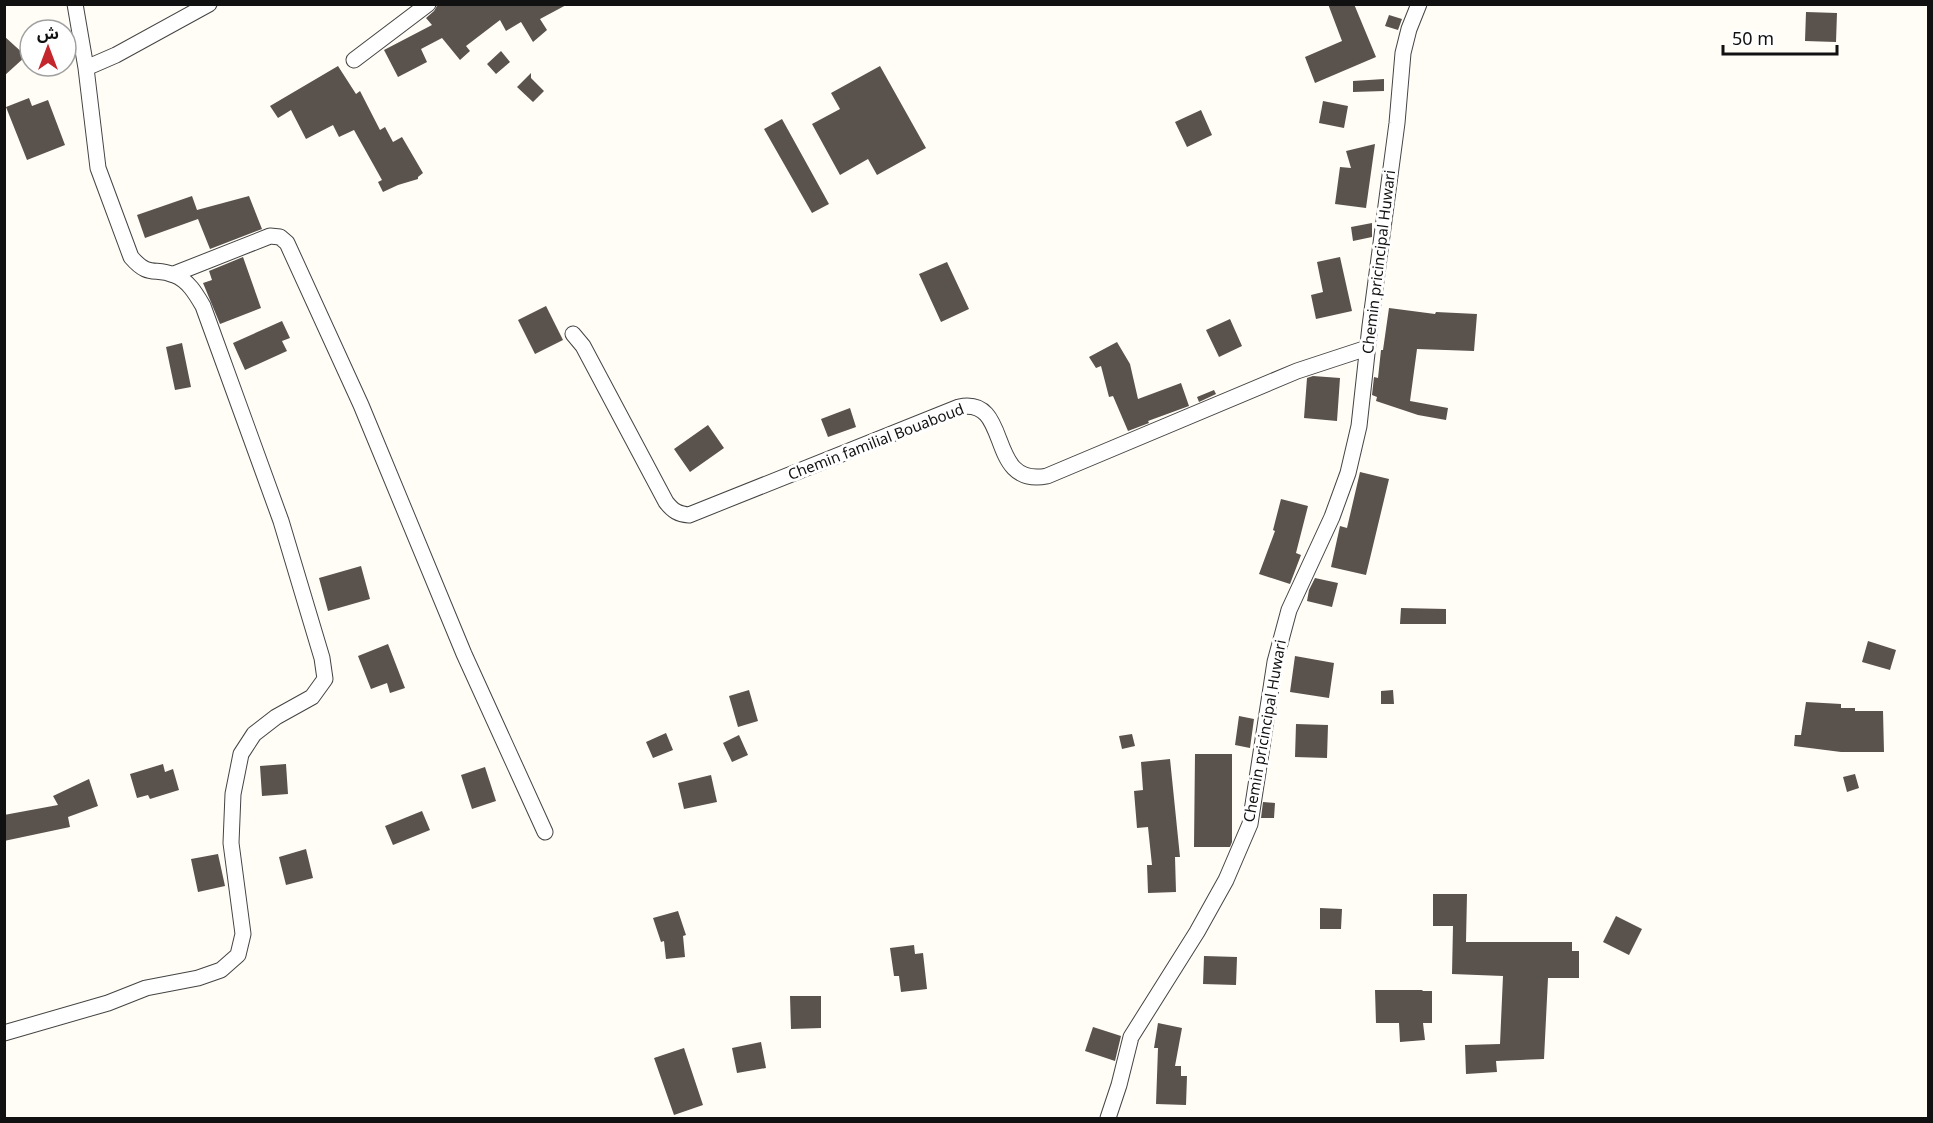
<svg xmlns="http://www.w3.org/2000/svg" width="1933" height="1123" font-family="Georgia,'Noto Sans Arabic',serif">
  <rect width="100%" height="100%" fill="#fffdf5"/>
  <path fill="#5a524d" d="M438,4H568L540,19L547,30L533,42L521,22L506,31L500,20L466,46L470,51L460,60L442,38L421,49L427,62L398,77L384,50L432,25L426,18L434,11Z
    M1328,4H1354L1376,57L1315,83L1305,57L1342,41Z
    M1806,12L1837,13L1836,42L1805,41Z
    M1389,15L1402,19L1398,30L1385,26Z
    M4,36L26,56L4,76Z
    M501,51L510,62L496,74L487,64Z
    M338,66L356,94L360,91L380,130L385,127L393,142L402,137L423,173L418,177V179L398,185L383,192L378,182L382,180L354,130L339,137L333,125L306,139L291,110L278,118L270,106Z
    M880,66L926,148L877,175L868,159L840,175L812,124L840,109L831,93Z
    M531,73V78L544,91L533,102L517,87Z
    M1384,79V91L1353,92V81Z
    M29,98L32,106L48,100L65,145L27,160L6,107Z
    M1323,101L1348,106L1344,128L1319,123Z
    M1201,110L1212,135L1187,147L1175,122Z
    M782,119L829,204L812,213L764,129Z
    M1375,144L1366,208L1335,204L1340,167L1351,168L1346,151Z
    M192,196L197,210L249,196L262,229L210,249L198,219L145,238L137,215Z
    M1372,223V237L1353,241L1351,227Z
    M243,257L261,308L220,324L203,283L212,280L209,271Z
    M1340,257L1352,311L1316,319L1311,295L1323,292L1317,262Z
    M947,262L969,309L941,322L919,274Z
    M546,306L563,340L535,354L518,320Z
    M1389,308L1435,314L1436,312L1477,314L1474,351L1417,349L1410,401L1448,408L1446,420L1418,415L1376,401L1377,397L1372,395L1374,377L1378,378L1381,350H1383Z
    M1230,319L1242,346L1219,357L1206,330Z
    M282,321L290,338L282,341L287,351L245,370L233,343Z
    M1117,342L1130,364L1138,399L1181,383L1189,406L1148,421L1149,423L1128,431L1113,396L1109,397L1101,366L1096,368L1089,357Z
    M182,343L191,387L175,390L166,347Z
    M1313,376L1340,378L1337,421L1304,418L1307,378Z
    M1214,390L1216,394L1199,402L1197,397Z
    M850,408L856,427L828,437L821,419Z
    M708,425L724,448L690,472L674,449Z
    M1360,472L1389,479L1366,575L1331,567L1340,526L1347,528Z
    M1281,499L1308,506L1296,553L1301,555L1290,584L1259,574L1275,531L1273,530Z
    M361,566L370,599L328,611L319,578Z
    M1315,578L1338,583L1332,607L1307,601L1309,590Z
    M1401,608L1446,609V624H1400Z
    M1868,641L1896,650L1890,670L1862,662Z
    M388,644L405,688L390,693L387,683L371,689L358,656Z
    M1295,656L1334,663L1329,698L1290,692Z
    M749,690L758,721L738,727L729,696Z
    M1393,690L1394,704H1381V691Z
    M1806,702L1841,704V708H1855V711H1883L1884,752H1841L1794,746L1795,735H1801Z
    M1239,716L1254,719L1250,748L1235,745Z
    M1296,724L1328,725L1327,758L1295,757Z
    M666,733L673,750L653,758L646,742Z
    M1132,734L1135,746L1122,749L1119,736Z
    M739,735L748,755L732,762L723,743Z
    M1195,754H1232V842L1230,847H1194Z
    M1170,759L1180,857H1175L1176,892L1148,893L1147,865H1152L1148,827L1137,828L1134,791L1143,790L1141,762Z
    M163,764L165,772L173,769L179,790L150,799L148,795L137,798L130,774Z
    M286,764L288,794L262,796L260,766Z
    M485,767L496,801L472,809L461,775Z
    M1855,774L1859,788L1847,792L1843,777Z
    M711,775L717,802L684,809L678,783Z
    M89,779L98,806L68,817L70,827L4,841V815L58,805L53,796Z
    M1263,802L1275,803L1274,818H1261Z
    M422,811L430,830L393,845L385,826Z
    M306,849L313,878L286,885L279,857Z
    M218,854L225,886L198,892L191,859Z
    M1433,894H1467L1466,942H1572V951H1579V978H1548L1544,1059L1496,1061L1497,1072L1466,1074L1465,1045L1500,1044L1503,976L1452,974L1453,926H1433Z
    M1320,908L1342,909L1341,929H1320Z
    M678,911L686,935L683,936L685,957L666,959L664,941L661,942L653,918Z
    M1616,916L1642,929L1629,955L1603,942Z
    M914,945L915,954L923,953L927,989L901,992L899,976H894L890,948Z
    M1204,956L1237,957L1236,985L1203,984Z
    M1375,990H1422L1423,991H1432V1023H1423L1425,1040L1400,1042L1399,1023H1376Z
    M790,996H821V1028L791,1029Z
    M1158,1023L1182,1028L1175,1066H1181V1076H1187L1186,1105L1156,1104L1158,1048H1154Z
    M1093,1027L1121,1036L1115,1061L1085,1051Z
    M761,1042L766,1068L737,1073L732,1048Z
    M684,1048L703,1105L674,1115L654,1058Z"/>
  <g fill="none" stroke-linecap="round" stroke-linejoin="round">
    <defs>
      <path id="street" d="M354,60L428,4
        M86,68L116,55L209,4
        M174,274L270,236L280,237L287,243L361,405L464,654L545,832
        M573,334L583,346L666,502C673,511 678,514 689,515L959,407C1013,396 985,488 1047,476L1297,371L1367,348
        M4,1033L108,1003L146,988L198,978L221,970L238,955L243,934L231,843L233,794L241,754L254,734L276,717L312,697L325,679L322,658L281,521L203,306C196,294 188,280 174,275C154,267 149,278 131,257L98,168L86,68L75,4
        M1108,1118L1119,1085L1131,1037L1197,932L1226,880L1250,824L1275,662L1289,610L1332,517L1348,473L1359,426L1370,326L1397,123L1403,53L1409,29L1419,4"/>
    </defs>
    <use href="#street" stroke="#444" stroke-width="17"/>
    <use href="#street" stroke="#fff" stroke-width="15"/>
  </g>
  <g text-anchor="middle" stroke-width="6" stroke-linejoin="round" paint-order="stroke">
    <g font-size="15" fill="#111" stroke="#fff">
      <text transform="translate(1379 262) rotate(-83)" y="5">Chemin pricincipal Huwari</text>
      <text transform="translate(876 442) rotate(-21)" y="5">Chemin familial Bouaboud</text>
      <text transform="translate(1265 731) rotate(-80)" y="5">Chemin pricincipal Huwari</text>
    </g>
  </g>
  <rect width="1933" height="1123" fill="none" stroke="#111111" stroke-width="12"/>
  <g transform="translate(48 48)"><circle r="28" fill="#ffffff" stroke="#a0a0a0" stroke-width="1.5"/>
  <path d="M0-4.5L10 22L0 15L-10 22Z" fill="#c4262e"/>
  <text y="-9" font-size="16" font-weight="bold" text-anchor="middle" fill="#111111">ش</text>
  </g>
  <path d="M1723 45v9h114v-9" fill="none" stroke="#111111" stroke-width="3"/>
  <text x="1732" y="45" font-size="18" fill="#111111" stroke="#ffffff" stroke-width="4.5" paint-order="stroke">50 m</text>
</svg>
